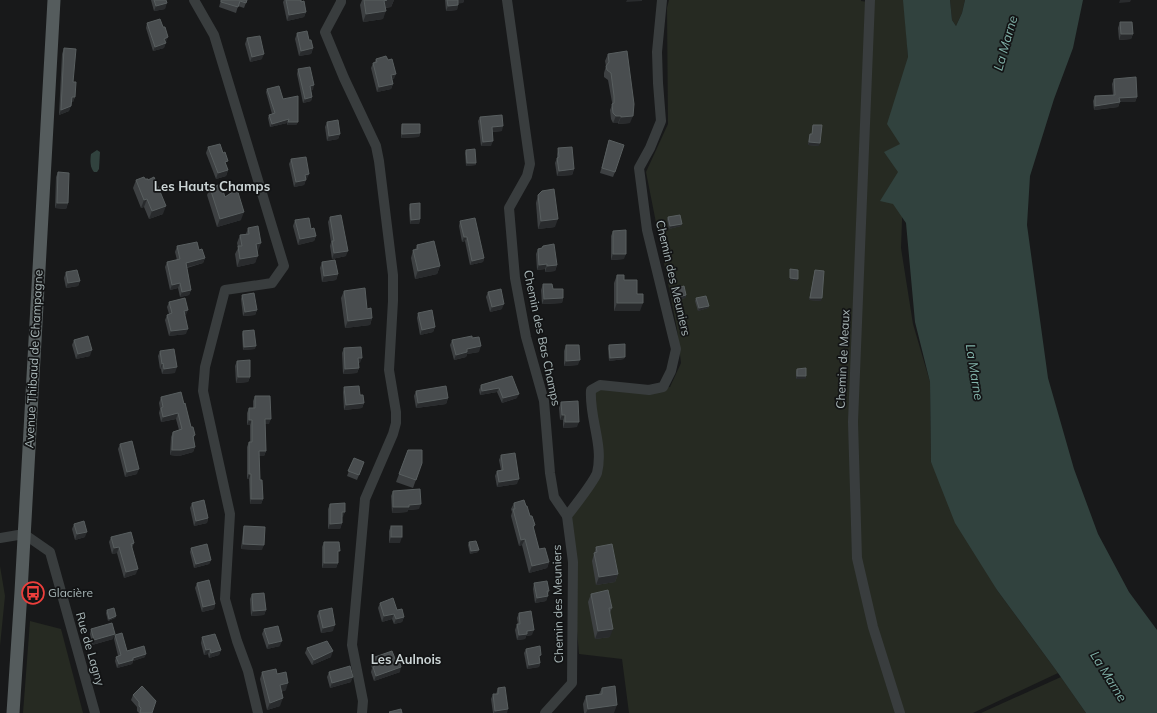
<svg xmlns="http://www.w3.org/2000/svg" width="1157" height="713" viewBox="0 0 1157 713" font-family="Mulish,sans-serif">
<style>
.green{fill:#262a22}
.water{fill:#31423e}
.lines{fill:none;stroke-linecap:round;stroke-linejoin:round}
.minor{stroke:#393d3e;stroke-width:10}
.major{stroke:#555c5d;stroke-width:13}
.wall{fill:#3d4042}
.shaded-wall{fill:#292b2d}
.building{fill:#494d4f;stroke:#585e5f}
.labels{text-anchor:middle;stroke-width:3.5;stroke-linejoin:round;paint-order:stroke}
.street-label{font-size:12px;fill:#aab8b9;stroke:#131415}
.poi-label{font-size:12px;fill:#aab8b9;stroke:#131415;text-anchor:start}
.water-label{font-size:13px;font-style:italic;fill:#82b3aa;stroke:#131415}
.neighbourhood-label{font-size:13px;font-weight:bold;fill:#cbd4d5;stroke:#131415}
</style>
<rect width="100%" height="100%" fill="#18191a"/>
<g class="green">
<polygon points="669,0 861,0 861,1 868,2 868,0 904,0 908,57 901,248 913,324 930,382 931,462 997,590 1058,673 973,713 629,713 622,659 579,654 567,516 596,474 591,390 670,387 681,363 677,329 646,172 668,124 667,8"/>
<polygon points="950,0 965,0 962,13 956,26 952,20"/>
<polygon points="0,566 5,596 0,646"/>
<polygon points="30,621 61,629 83,713 23,713"/>
<polygon points="1061,677 1086,713 981,713"/>
</g>
<g class="water">
<polygon points="903,0 950,0 952,20 956,26 962,13 965,0 1083,0 1073,48 1054,99 1030,176 1027,225 1048,378 1074,469 1098,534 1129,592 1157,630 1157,713 1086,713 1058,673 997,590 955,523 931,462 930,382 915,322 906,223 893,204 880,201 898,172 884,152 900,144 887,124 908,57"/>
<path d="M97,150L100,152L99,169L97,172H94C90,168 90,160 91,154Z"/>
</g>
<g class="lines">
<g class="minor">
<polyline points="194,0 214,35 284,266 272,283 225,290 205,367 203,391 230,514 225,599 237,641 248,671 258,713"/>
<polyline points="341,0 341,2 325,32 344,78 376,146 379,161 393,275 393,301 389,370 396,412 396,423 393,434 365,499 352,645 363,701 362,713"/>
<polyline points="507,0 530,164 527,176 509,208 515,278 526,337 544,401 550,473 554,497 567,516"/>
<polyline points="870,0 853,422 857,558 873,627 900,713"/>
<polyline points="0,538 24,534 50,552 95,713"/>
<path d="M545,713L572,683L573,562L567,516C574,507 594,481 597,473C604,445 589,418 591,390L600,385L649,390L663,387L671,371L676,349L647,230L639,168L650,148L661,121L658,83L657,52L662,0"/>
</g>
<polyline class="major" points="13,713 21,592 54,0"/>
</g>
<g class="wall">
<polygon points="151,0 166,0 165,9 154,11"/>
<polygon points="221,0 247,0 244,8 238,6 236,13 219,7"/>
<polygon points="284,0 301,0 306,12 304,17 287,21 283,2"/>
<polygon points="362,0 394,0 391,7 385,8 383,19 363,22 360,5"/>
<polygon points="445,0 464,0 463,3 458,3 457,10 446,11"/>
<polygon points="1120,22 1133,34 1131,39 1119,40 1118,28"/>
<polygon points="147,23 166,42 165,43 164,48 153,51 146,28"/>
<polygon points="297,33 309,40 313,48 311,54 299,56 295,39"/>
<polygon points="247,38 262,59 250,62 245,44"/>
<polygon points="64,48 73,82 75,97 73,102 71,102 69,111 59,115 62,54"/>
<polygon points="608,54 630,123 618,124 618,123 613,123 611,119 610,110 612,105 612,102 608,80 604,77 604,73 606,66 605,61"/>
<polygon points="376,59 394,79 392,79 393,84 391,89 377,92 371,68 373,63 374,63"/>
<polygon points="298,69 313,90 311,90 312,97 311,101 303,103 297,74"/>
<polygon points="1114,79 1137,97 1135,102 1120,102 1118,107 1094,110 1093,101 1095,96 1113,95 1112,84"/>
<polygon points="267,89 283,99 298,122 296,125 287,125 287,123 270,127 268,118 269,115 272,114 266,92"/>
<polygon points="480,117 502,131 492,132 491,146 481,146 478,121"/>
<polygon points="327,122 340,134 338,139 327,141 325,127"/>
<polygon points="402,124 420,133 419,137 401,138 401,129"/>
<polygon points="813,125 819,146 808,145 809,136 810,134 812,134 812,127"/>
<polygon points="609,140 615,172 613,177 600,173"/>
<polygon points="208,147 226,165 228,170 226,176 216,179 206,153"/>
<polygon points="558,148 574,169 572,175 557,176 555,163 557,158 557,154"/>
<polygon points="466,150 476,163 476,165 466,166 465,153"/>
<polygon points="291,159 307,179 306,179 304,185 294,187 289,164"/>
<polygon points="58,172 68,203 66,209 55,208 56,177"/>
<polygon points="136,180 163,214 149,219 144,207 141,208 133,188"/>
<polygon points="210,188 225,197 241,220 217,227 207,195"/>
<polygon points="538,195 555,227 538,229 536,203"/>
<polygon points="410,204 420,219 419,224 410,224 409,209"/>
<polygon points="330,217 346,256 332,259 330,246 331,242 328,222"/>
<polygon points="668,217 681,226 669,229 667,219"/>
<polygon points="295,220 311,229 316,236 314,241 298,245 293,226"/>
<polygon points="460,221 484,258 483,262 470,265 465,241 462,242 459,226"/>
<polygon points="248,228 258,251 255,263 237,267 235,254 238,248 237,243 240,235 246,234"/>
<polygon points="613,231 624,259 611,260 611,236"/>
<polygon points="417,245 440,266 437,274 415,279 411,258 413,250 415,250"/>
<polygon points="177,246 199,250 205,258 203,263 187,268 191,290 189,295 180,297 178,288 170,290 165,267 167,262 177,260 175,252"/>
<polygon points="543,246 557,265 555,271 545,272 545,269 537,270 536,254 538,249 542,248"/>
<polygon points="322,262 338,274 336,280 322,282 320,268"/>
<polygon points="815,270 821,301 809,300"/>
<polygon points="66,272 80,281 78,286 66,288 64,278"/>
<polygon points="617,275 624,280 637,294 640,311 614,311 614,283"/>
<polygon points="543,284 563,298 562,303 542,304 541,290"/>
<polygon points="677,288 686,295 685,298 677,300 676,290"/>
<polygon points="344,291 367,309 372,318 370,325 345,328 341,298"/>
<polygon points="488,292 502,309 490,312 486,297"/>
<polygon points="242,295 257,310 255,315 243,316 241,299"/>
<polygon points="696,298 709,306 708,308 698,311 695,301"/>
<polygon points="169,302 186,315 185,315 186,334 169,336 165,320 167,315 169,314 167,307"/>
<polygon points="418,313 435,327 433,332 420,335 417,318"/>
<polygon points="243,331 255,349 243,350 242,334"/>
<polygon points="472,338 479,352 467,354 466,357 454,360 450,345 452,340"/>
<polygon points="74,340 90,356 76,359 72,345"/>
<polygon points="566,345 578,365 564,366 564,351"/>
<polygon points="609,345 624,359 609,361 608,348"/>
<polygon points="344,348 360,363 359,363 359,368 357,373 343,374 342,353"/>
<polygon points="160,351 175,373 162,374 161,369 160,369 158,356"/>
<polygon points="237,361 250,377 248,382 236,383 235,366"/>
<polygon points="797,369 806,376 805,379 796,379 796,371"/>
<polygon points="512,376 517,398 502,403 497,392 480,395 479,390 481,385"/>
<polygon points="344,387 360,395 364,403 362,408 344,410 343,392"/>
<polygon points="416,391 448,398 446,404 416,408 414,396"/>
<polygon points="255,396 269,424 265,424 266,451 264,456 259,456 260,480 263,499 261,504 250,504 249,479 247,479 247,447 249,442 250,442 250,425 247,425 247,413 249,408 253,408 253,401"/>
<polygon points="161,397 184,404 191,427 195,435 193,439 195,447 193,452 179,456 170,455 171,437 173,432 179,430 176,419 161,422 159,413 160,409 159,403"/>
<polygon points="561,402 577,427 563,428 563,420 560,420 559,408"/>
<polygon points="120,444 137,474 125,477 118,449"/>
<polygon points="408,450 422,463 413,488 396,482"/>
<polygon points="501,455 517,484 497,487 495,476 497,471 501,470 499,460"/>
<polygon points="354,458 364,462 357,480 347,476"/>
<polygon points="393,491 419,509 408,510 407,512 392,513 391,496"/>
<polygon points="192,503 208,518 207,523 194,526 190,508"/>
<polygon points="514,503 526,506 535,525 533,529 539,549 549,562 547,568 529,573 522,545 519,546 511,516 512,512 511,509"/>
<polygon points="330,504 343,517 342,517 342,523 340,529 328,529 328,509"/>
<polygon points="74,524 85,537 75,540 72,529"/>
<polygon points="244,526 262,550 241,549 243,531"/>
<polygon points="391,526 400,543 389,543 389,531"/>
<polygon points="111,537 134,543 132,548 136,574 124,578 117,553 112,554 109,542"/>
<polygon points="324,542 338,556 338,563 336,568 322,568 322,547"/>
<polygon points="469,542 478,552 470,554 468,545"/>
<polygon points="596,547 618,574 615,582 596,585 592,561"/>
<polygon points="191,548 211,560 209,564 194,568 190,552"/>
<polygon points="197,583 215,604 214,609 202,612 195,588"/>
<polygon points="534,583 549,591 546,601 535,603 533,589"/>
<polygon points="252,594 266,610 264,615 251,616 250,599"/>
<polygon points="591,594 612,608 610,613 610,637 595,639 588,602"/>
<polygon points="380,603 397,610 404,617 402,622 394,624 392,619 382,622 378,608"/>
<polygon points="107,610 116,616 115,618 108,621 106,613"/>
<polygon points="319,611 333,631 321,633 317,616"/>
<polygon points="519,613 532,635 526,636 525,639 517,640 515,630 517,624 518,624 517,618"/>
<polygon points="91,629 113,639 92,645 90,634"/>
<polygon points="264,629 280,646 267,649 262,634"/>
<polygon points="115,635 127,651 145,657 133,661 132,664 117,668 115,661 116,657 118,656 114,639"/>
<polygon points="202,637 221,650 219,655 209,658 208,654 204,655 201,643"/>
<polygon points="307,648 331,657 312,665 305,653"/>
<polygon points="526,649 540,659 540,663 539,667 527,669 524,653"/>
<polygon points="372,658 400,672 374,681 371,672 372,668 370,663"/>
<polygon points="262,672 277,674 286,690 281,692 280,706 267,710 260,679"/>
<polygon points="329,672 351,682 330,688 327,677"/>
<polygon points="498,688 507,713 493,713 491,699 493,694 496,694"/>
<polygon points="602,688 614,713 584,713 583,704 586,696 599,694"/>
<polygon points="133,695 152,713 139,713 137,711 137,707 131,700"/>
</g>
<g class="shaded-wall">
<polygon points="387,0 394,0 391,7 381,8 384,1"/>
<polygon points="457,0 464,0 463,3 456,4"/>
<polygon points="627,0 642,0 642,1 626,2"/>
<polygon points="1120,0 1131,0 1130,2 1119,3"/>
<polygon points="167,3 165,9 154,11 156,6"/>
<polygon points="458,5 457,10 446,11 448,6"/>
<polygon points="386,11 383,19 363,22 366,14"/>
<polygon points="306,12 304,17 287,21 289,15"/>
<polygon points="1121,34 1133,34 1131,39 1119,40"/>
<polygon points="168,37 166,42 162,44 164,39"/>
<polygon points="166,43 164,48 153,51 155,47"/>
<polygon points="313,48 311,54 299,56 301,51"/>
<polygon points="264,54 262,59 250,62 252,57"/>
<polygon points="396,74 394,79 389,80 391,75"/>
<polygon points="393,84 391,89 377,92 379,87"/>
<polygon points="314,85 313,90 309,91 310,86"/>
<polygon points="72,97 75,97 73,102 70,102"/>
<polygon points="312,97 311,101 303,103 305,99"/>
<polygon points="1137,97 1135,102 1118,102 1119,98"/>
<polygon points="1120,102 1118,107 1094,110 1095,106"/>
<polygon points="71,106 69,111 59,115 61,110"/>
<polygon points="616,116 621,116 618,123 613,123"/>
<polygon points="633,116 630,123 618,124 621,117"/>
<polygon points="289,119 287,123 270,127 272,124"/>
<polygon points="288,122 298,122 296,125 287,125"/>
<polygon points="503,126 502,131 491,132 492,127"/>
<polygon points="420,133 419,137 401,138 402,134"/>
<polygon points="340,134 338,139 327,141 329,136"/>
<polygon points="493,141 491,146 481,146 483,142"/>
<polygon points="809,142 820,143 819,146 808,145"/>
<polygon points="467,163 476,163 476,165 466,166"/>
<polygon points="574,169 572,175 557,176 559,171"/>
<polygon points="228,170 226,176 216,179 218,173"/>
<polygon points="309,174 307,179 303,180 305,175"/>
<polygon points="306,180 304,185 294,187 296,182"/>
<polygon points="147,199 144,207 141,208 144,200"/>
<polygon points="57,203 68,203 66,209 55,208"/>
<polygon points="166,206 163,214 149,219 152,211"/>
<polygon points="244,212 241,220 217,227 220,219"/>
<polygon points="420,219 419,224 410,224 411,220"/>
<polygon points="558,219 555,227 538,229 541,221"/>
<polygon points="682,224 681,226 669,229 670,226"/>
<polygon points="316,236 314,241 298,245 300,239"/>
<polygon points="464,237 467,237 465,241 462,242"/>
<polygon points="261,243 258,251 253,252 256,244"/>
<polygon points="348,251 346,256 332,259 334,253"/>
<polygon points="613,254 626,254 624,259 611,260"/>
<polygon points="258,256 255,263 237,267 240,259"/>
<polygon points="205,258 203,263 184,268 186,263"/>
<polygon points="484,258 483,262 470,265 472,261"/>
<polygon points="547,264 545,269 537,270 539,265"/>
<polygon points="557,265 555,271 545,272 547,266"/>
<polygon points="440,266 437,274 415,279 418,271"/>
<polygon points="338,274 336,280 322,282 324,276"/>
<polygon points="790,278 798,279 797,281 789,280"/>
<polygon points="80,281 78,286 66,288 68,283"/>
<polygon points="180,283 178,288 170,290 172,285"/>
<polygon points="191,290 189,295 180,297 182,292"/>
<polygon points="686,295 685,298 677,300 678,297"/>
<polygon points="563,298 562,303 542,304 544,299"/>
<polygon points="810,298 822,298 821,301 809,300"/>
<polygon points="617,303 643,303 640,311 614,311"/>
<polygon points="504,304 502,309 490,312 492,307"/>
<polygon points="709,306 708,308 698,311 699,308"/>
<polygon points="188,310 186,315 182,316 184,311"/>
<polygon points="257,310 255,315 243,316 245,312"/>
<polygon points="372,318 370,325 345,328 348,321"/>
<polygon points="435,327 433,332 420,335 422,330"/>
<polygon points="188,329 186,334 169,336 171,331"/>
<polygon points="256,346 255,349 243,350 244,347"/>
<polygon points="481,346 479,352 467,354 466,357 454,360 456,355 467,349"/>
<polygon points="92,350 90,356 76,359 78,354"/>
<polygon points="625,357 624,359 609,361 610,358"/>
<polygon points="358,358 362,358 360,363 356,363"/>
<polygon points="580,360 578,365 564,366 566,361"/>
<polygon points="163,363 161,369 160,369 162,364"/>
<polygon points="177,367 175,373 162,374 164,369"/>
<polygon points="359,368 357,373 343,374 345,369"/>
<polygon points="797,376 806,376 805,379 796,379"/>
<polygon points="238,377 250,377 248,382 236,383"/>
<polygon points="499,388 497,392 480,395 482,391"/>
<polygon points="519,394 517,398 502,403 503,398"/>
<polygon points="448,398 446,404 416,408 418,403"/>
<polygon points="364,403 362,408 344,410 346,405"/>
<polygon points="178,413 176,419 161,422 163,417"/>
<polygon points="562,415 565,415 563,420 560,420"/>
<polygon points="265,419 271,419 269,424 263,424"/>
<polygon points="249,420 252,420 250,425 247,425"/>
<polygon points="565,422 579,422 577,427 563,428"/>
<polygon points="195,447 193,452 179,456 170,455 172,450"/>
<polygon points="259,451 266,451 264,456 257,456"/>
<polygon points="139,469 137,474 125,477 127,472"/>
<polygon points="249,474 251,474 249,479 247,479"/>
<polygon points="519,479 517,484 497,487 499,482"/>
<polygon points="251,499 263,499 261,504 250,504"/>
<polygon points="421,504 419,509 408,510 407,512 392,513 393,507 409,505"/>
<polygon points="342,512 345,512 343,517 340,517"/>
<polygon points="208,518 207,523 194,526 196,521"/>
<polygon points="342,523 340,529 328,529 330,524"/>
<polygon points="87,532 85,537 75,540 77,534"/>
<polygon points="391,537 402,537 400,543 389,543"/>
<polygon points="525,539 522,545 519,546 521,540"/>
<polygon points="243,544 264,545 262,550 241,549"/>
<polygon points="119,547 117,553 112,554 114,548"/>
<polygon points="479,550 478,552 470,554 471,551"/>
<polygon points="211,560 209,564 194,568 196,564"/>
<polygon points="549,562 547,568 529,573 532,566"/>
<polygon points="324,563 338,563 336,568 322,568"/>
<polygon points="138,569 136,574 124,578 126,572"/>
<polygon points="618,574 615,582 596,585 599,577"/>
<polygon points="548,596 546,601 535,603 537,598"/>
<polygon points="215,604 214,609 202,612 203,607"/>
<polygon points="266,610 264,615 251,616 253,611"/>
<polygon points="394,614 392,619 382,622 384,616"/>
<polygon points="116,616 115,618 108,621 109,619"/>
<polygon points="404,617 402,622 394,624 396,619"/>
<polygon points="335,625 333,631 321,633 323,628"/>
<polygon points="613,629 610,637 595,639 598,631"/>
<polygon points="534,630 532,635 526,636 525,639 517,640 519,635 527,631"/>
<polygon points="115,634 113,639 92,645 94,640"/>
<polygon points="282,641 280,646 267,649 269,644"/>
<polygon points="210,649 208,654 204,655 206,650"/>
<polygon points="221,650 219,655 209,658 211,653"/>
<polygon points="333,651 331,657 312,665 314,660"/>
<polygon points="146,654 145,657 133,661 132,664 117,668 119,664 133,658"/>
<polygon points="540,663 539,667 527,669 529,665"/>
<polygon points="401,667 400,672 374,681 376,676"/>
<polygon points="353,677 351,682 330,688 332,683"/>
<polygon points="288,683 286,690 277,693 280,685"/>
<polygon points="283,698 280,706 267,710 270,703"/>
<polygon points="617,705 614,713 586,713 588,709"/>
<polygon points="508,709 507,713 494,713 495,711"/>
</g>
<g class="building">
<polygon points="154,0 166,0 167,3 156,6"/>
<polygon points="221,0 247,0 246,3 240,1 238,7 221,2"/>
<polygon points="286,0 301,0 301,2 304,1 306,12 289,15"/>
<polygon points="364,0 387,0 384,1 386,11 366,14"/>
<polygon points="447,0 458,0 458,5 448,6"/>
<polygon points="160,19 163,27 165,27 168,37 164,39 166,43 155,47 147,23"/>
<polygon points="1120,22 1132,22 1133,34 1121,34"/>
<polygon points="307,31 309,40 311,40 313,48 301,51 297,33"/>
<polygon points="260,36 264,54 252,57 247,38"/>
<polygon points="64,48 76,49 73,82 76,82 75,97 72,97 71,106 61,110"/>
<polygon points="627,51 634,104 633,116 621,117 621,116 616,116 613,113 612,104 614,103 614,96 611,73 607,70 606,66 609,62 608,54"/>
<polygon points="386,56 388,60 392,59 396,74 391,75 393,84 379,87 373,63 377,62 376,59"/>
<polygon points="310,67 314,85 310,86 312,97 305,99 298,69"/>
<polygon points="1136,77 1137,97 1119,98 1120,102 1095,106 1095,96 1115,95 1114,79"/>
<polygon points="279,86 283,99 298,96 298,122 288,122 289,119 272,124 269,115 275,113 267,89"/>
<polygon points="502,115 503,126 492,127 493,141 483,142 480,117"/>
<polygon points="338,120 340,134 329,136 327,122"/>
<polygon points="402,124 420,124 420,133 402,134"/>
<polygon points="813,125 822,125 820,143 809,142 810,134 812,134"/>
<polygon points="609,140 624,145 615,172 602,168"/>
<polygon points="220,144 223,153 225,152 228,161 225,162 228,170 218,173 208,147"/>
<polygon points="572,147 574,169 559,171 557,158 559,157 558,148"/>
<polygon points="475,149 476,163 467,163 466,150"/>
<polygon points="306,157 309,174 305,175 306,180 296,182 291,159"/>
<polygon points="58,172 69,173 68,203 57,203"/>
<polygon points="144,177 145,179 148,179 148,180 154,177 166,206 152,211 147,199 144,200 136,180"/>
<polygon points="221,184 225,197 237,189 244,212 220,219 210,188"/>
<polygon points="554,189 558,219 541,221 538,195 542,191"/>
<polygon points="420,203 420,219 411,220 410,204"/>
<polygon points="341,215 348,251 334,253 332,241 334,241 330,217"/>
<polygon points="680,215 682,224 670,226 668,217"/>
<polygon points="309,218 311,229 314,228 316,236 300,239 295,220"/>
<polygon points="475,218 484,258 472,261 467,237 464,237 460,221"/>
<polygon points="258,226 261,243 256,244 258,256 240,259 238,246 242,246 240,235 249,234 248,228"/>
<polygon points="626,230 626,254 613,254 613,231"/>
<polygon points="434,241 440,266 418,271 413,250 418,249 417,245"/>
<polygon points="197,242 199,250 202,249 205,258 186,263 191,290 182,292 180,283 172,285 167,262 180,259 177,246"/>
<polygon points="554,244 557,265 547,266 547,264 539,265 538,249 542,248 543,246"/>
<polygon points="335,260 338,274 324,276 322,262"/>
<polygon points="790,269 798,270 798,279 790,278"/>
<polygon points="77,270 80,281 68,283 66,272"/>
<polygon points="815,270 824,271 822,298 810,298"/>
<polygon points="617,275 624,275 624,280 637,280 637,294 643,294 643,303 617,303"/>
<polygon points="543,284 552,284 553,289 563,289 563,298 544,299"/>
<polygon points="684,286 686,295 678,297 677,288"/>
<polygon points="365,288 367,309 371,308 372,318 348,321 344,291"/>
<polygon points="501,289 504,304 492,307 488,292"/>
<polygon points="254,293 257,310 245,312 242,295"/>
<polygon points="706,296 709,306 699,308 696,298"/>
<polygon points="185,298 188,310 184,311 188,329 171,331 167,315 172,313 169,302"/>
<polygon points="432,310 435,327 422,330 418,313"/>
<polygon points="254,330 256,346 244,347 243,331"/>
<polygon points="88,336 92,350 78,354 74,340"/>
<polygon points="472,336 472,338 479,337 481,346 467,349 467,352 456,355 452,340"/>
<polygon points="625,344 625,357 610,358 609,345"/>
<polygon points="566,345 579,345 580,360 566,361"/>
<polygon points="361,347 362,358 358,358 359,368 345,369 344,348"/>
<polygon points="174,349 177,367 164,369 163,363 162,364 160,351"/>
<polygon points="250,360 250,377 238,377 237,361"/>
<polygon points="806,368 806,376 797,376 797,369"/>
<polygon points="512,376 519,394 503,398 499,388 482,391 481,385"/>
<polygon points="359,386 360,395 363,395 364,403 346,405 344,387"/>
<polygon points="446,386 448,398 418,403 416,391"/>
<polygon points="181,392 184,404 185,403 191,427 193,427 195,435 193,436 195,447 181,450 172,450 173,432 182,429 178,413 163,417 161,408 163,407 161,397"/>
<polygon points="255,396 270,396 271,419 265,419 266,451 259,451 260,480 262,480 263,499 251,499 251,474 249,474 249,442 252,442 252,420 249,420 249,408 255,408"/>
<polygon points="578,401 579,422 565,422 565,415 562,415 561,402"/>
<polygon points="132,441 139,469 127,472 120,444"/>
<polygon points="408,450 422,450 422,463 416,480 399,474"/>
<polygon points="515,453 519,479 499,482 497,471 503,470 501,455"/>
<polygon points="354,458 364,462 359,475 348,471"/>
<polygon points="420,489 421,504 409,505 409,507 393,507 393,491"/>
<polygon points="204,500 208,518 196,521 192,503"/>
<polygon points="524,500 526,506 527,506 530,516 532,516 535,525 533,526 539,549 545,548 549,562 532,566 525,539 521,540 513,509 515,509 514,503"/>
<polygon points="345,503 345,512 342,512 342,523 330,524 330,504"/>
<polygon points="84,521 87,532 77,534 74,524"/>
<polygon points="244,526 265,527 264,545 243,544"/>
<rect x="391" y="526" width="11" height="11"/>
<polygon points="131,532 134,543 131,544 138,569 126,572 119,547 114,548 111,537"/>
<polygon points="476,541 479,550 471,551 469,542"/>
<polygon points="324,542 339,542 340,551 338,551 338,563 324,563"/>
<polygon points="207,544 211,560 196,564 191,548"/>
<polygon points="612,544 618,574 599,577 594,553 597,552 596,547"/>
<polygon points="209,580 215,604 203,607 197,583"/>
<polygon points="547,581 549,591 547,591 548,596 537,598 534,583"/>
<polygon points="608,590 612,608 609,608 613,629 598,631 591,594"/>
<polygon points="264,593 266,610 253,611 252,594"/>
<polygon points="393,598 397,610 402,609 404,617 396,619 394,614 384,616 380,603"/>
<polygon points="114,608 116,616 109,619 107,610"/>
<polygon points="332,608 335,625 323,628 319,611"/>
<polygon points="531,611 534,630 527,631 527,634 519,635 517,624 520,624 519,613"/>
<polygon points="112,623 115,634 94,640 91,629"/>
<polygon points="278,626 282,641 269,644 264,629"/>
<polygon points="122,633 127,651 144,646 146,654 133,658 133,660 119,664 116,657 121,655 115,635"/>
<polygon points="215,634 221,650 211,653 210,649 206,650 202,637"/>
<polygon points="327,641 333,651 314,660 307,648"/>
<polygon points="540,646 541,655 539,656 540,663 529,665 526,649"/>
<polygon points="392,651 396,661 399,660 401,667 376,676 373,667 375,666 372,658"/>
<polygon points="350,666 353,677 332,683 329,672"/>
<polygon points="276,669 277,674 286,672 288,683 280,685 283,698 270,703 262,672"/>
<polygon points="142,686 156,701 152,713 140,713 141,708 139,706 139,702 133,695"/>
<polygon points="615,686 617,705 588,709 586,696 602,694 602,688"/>
<polygon points="505,687 508,709 495,711 493,694 498,694 498,688"/>
<polygon points="401,709 402,713 390,713 389,712"/>
</g>
<defs>
<g id="bus-ring" transform="scale(1.15)"><circle r="9.5" fill="#131415" stroke="#ed3f3c" stroke-width="1.5"/><path d="M-5-6H5V4H4V6H2V4H-2V6H-4V4H-5ZM-3.5-4V0h7V-4ZM-3.5 1.2v1.5H-2V1.2ZM2 1.2v1.5H3.5V1.2Z" fill="#ed3f3c"/></g>
</defs>
<g fill-rule="evenodd">
<use href="#bus-ring" x="33" y="593"/>
</g>
<g class="labels">
<g class="street-label">
<text transform="translate(673 278) rotate(77)" y="4">Chemin des Meuniers</text>
<text transform="translate(542 338) rotate(78)" y="4">Chemin des Bas Champs</text>
<text transform="translate(34 359) rotate(-87)" y="4">Avenue Thibaud de Champagne</text>
<text transform="translate(843 359) rotate(-87)" y="4">Chemin de Meaux</text>
<text transform="translate(558 604) rotate(-91)" y="4">Chemin des Meuniers</text>
<text transform="translate(90 649) rotate(74)" y="4">Rue de Lagny</text>
</g>
<g class="poi-label">
<text x="48" y="597">Glacière</text>
</g>
<g class="water-label">
<text transform="translate(1005 43) rotate(-74)" y="5">La Marne</text>
<text transform="translate(975 372) rotate(81)" y="5">La Marne</text>
<text transform="translate(1109 676) rotate(58)" y="5">La Marne</text>
</g>
<g class="neighbourhood-label">
<text x="212" y="191">Les Hauts Champs</text>
<text x="406" y="664">Les Aulnois</text>
</g>
</g>
</svg>
